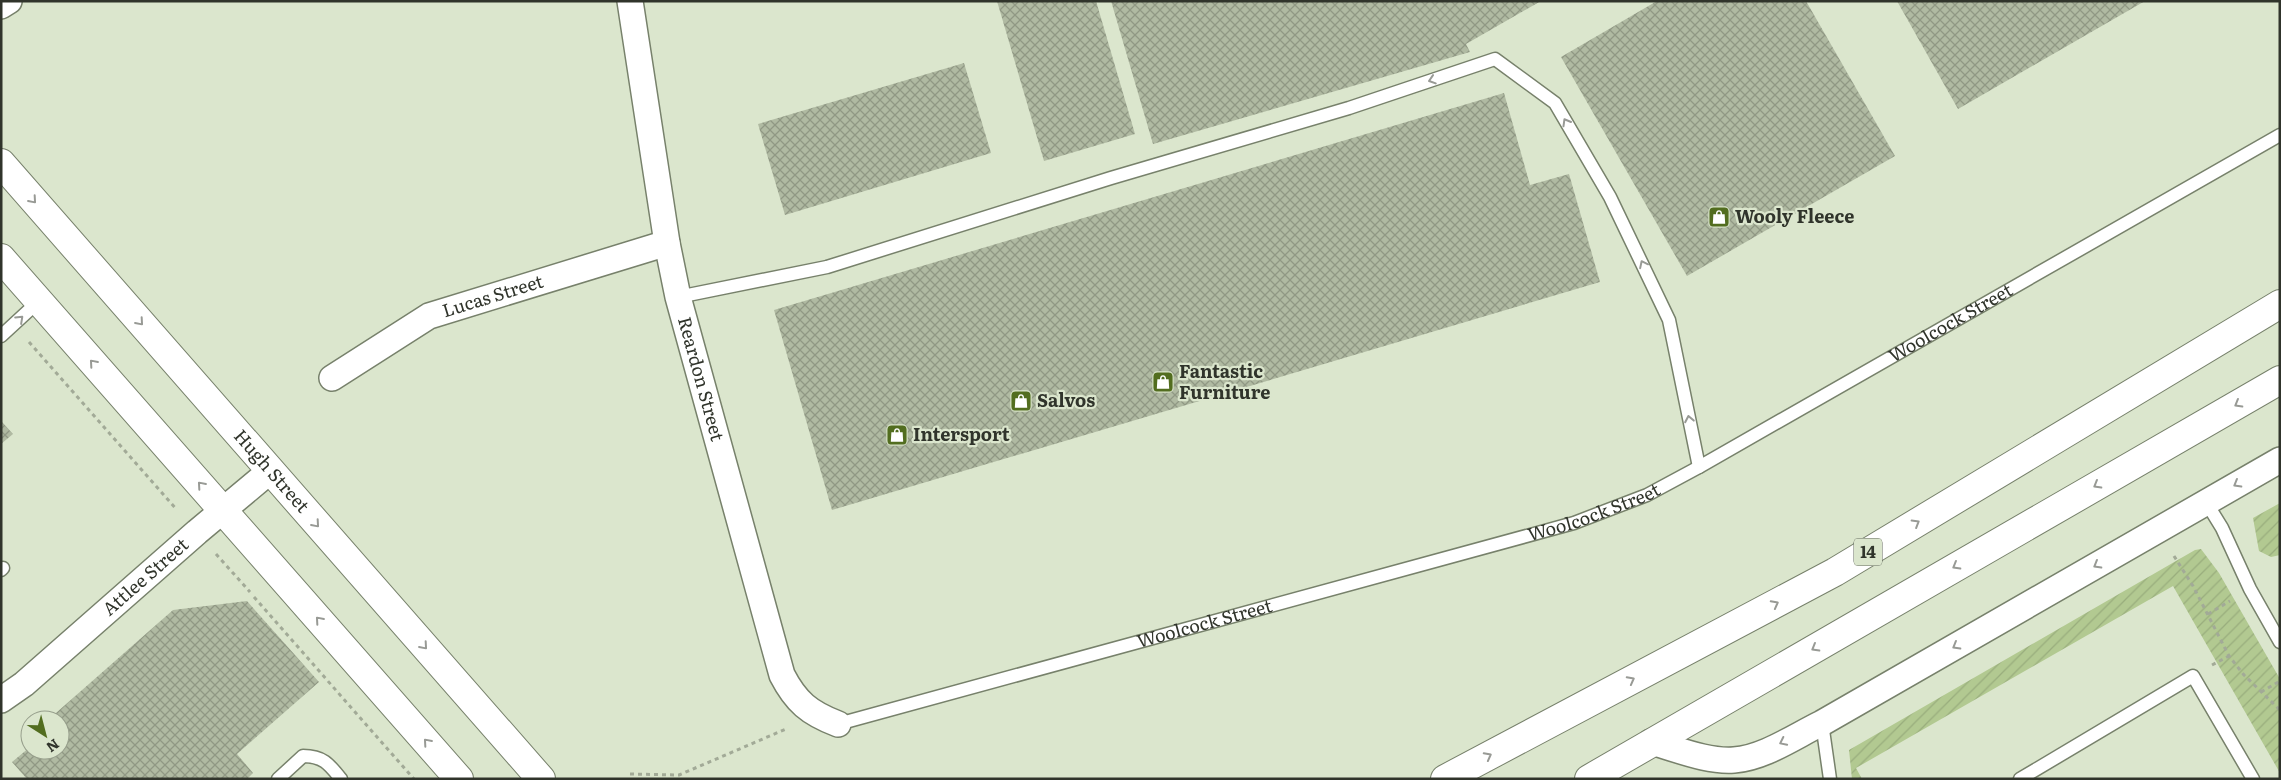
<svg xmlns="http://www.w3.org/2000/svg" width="2281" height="780" viewBox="0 0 2281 780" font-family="Literata,serif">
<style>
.garden{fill:url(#garden-furrows)}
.building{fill:url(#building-cross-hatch)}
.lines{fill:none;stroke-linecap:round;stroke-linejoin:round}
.service-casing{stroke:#77816b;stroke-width:15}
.minor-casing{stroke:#77816b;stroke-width:28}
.secondary-casing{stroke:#77816b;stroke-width:30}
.primary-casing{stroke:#77816b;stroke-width:30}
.path{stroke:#a2aa97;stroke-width:3;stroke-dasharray:4 4;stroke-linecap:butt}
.service{stroke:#fff;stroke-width:12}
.minor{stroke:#fff;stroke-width:25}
.secondary{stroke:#fff;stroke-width:28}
.primary{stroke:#fff;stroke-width:28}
.oneway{stroke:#989a95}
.labels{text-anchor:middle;stroke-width:4.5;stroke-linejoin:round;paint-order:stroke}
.shield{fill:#dbe6cd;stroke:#63695c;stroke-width:1}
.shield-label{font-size:16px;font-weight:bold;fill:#30342b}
.poi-label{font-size:18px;font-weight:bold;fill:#30342b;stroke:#dbe6cd;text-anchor:start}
.street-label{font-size:18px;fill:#30342b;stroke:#dbe6cd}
</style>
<defs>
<pattern id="garden-furrows" width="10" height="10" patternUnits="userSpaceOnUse" patternTransform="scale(1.25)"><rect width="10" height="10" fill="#b2c991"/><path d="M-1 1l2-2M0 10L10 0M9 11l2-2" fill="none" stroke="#99ad7d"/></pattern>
<pattern id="building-cross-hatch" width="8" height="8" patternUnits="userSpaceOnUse" patternTransform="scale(1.25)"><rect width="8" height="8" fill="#b0baa2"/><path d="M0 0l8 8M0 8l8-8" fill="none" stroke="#909884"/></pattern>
</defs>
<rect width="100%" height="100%" fill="#dbe6cd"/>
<g class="garden">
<polygon points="2280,503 2280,555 2271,557 2259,551 2253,518"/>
<polygon points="2201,549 2219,573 2280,679 2280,773 2173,586 1856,768 1862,779 1852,779 1849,750 2195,550"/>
</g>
<g class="building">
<polygon points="997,1 1096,1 1135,134 1044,161"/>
<polygon points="1111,1 1541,1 1466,44 1470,52 1153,144"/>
<polygon points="1657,1 1806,1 1895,156 1687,276 1561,57"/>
<polygon points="1897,1 2145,1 1958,109"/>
<polygon points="964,63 991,153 785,215 758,124"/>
<polygon points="1504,93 1530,185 1569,174 1600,282 832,510 774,310"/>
<polygon points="1,421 13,434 1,444"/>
<polygon points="247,601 319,682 237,754 253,773 247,779 27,779 12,762 30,747 30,750 60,750 60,720 48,720 173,610"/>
</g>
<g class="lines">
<g class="service-casing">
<g id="service">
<polyline points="678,297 827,267 1111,178 1349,108 1495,59 1555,103 1610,197 1669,320 1699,467"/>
<polyline points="1,336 39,301"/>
<polyline points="2206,502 2222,528 2250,589 2280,642"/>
<polyline points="1,570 3,568"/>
<polyline points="1822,723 1830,779"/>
<path id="s1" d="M838,724L1574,523L1647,495L1699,467L2280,135"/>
<path d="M278,779L303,756C323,756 329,764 341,779"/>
<polyline points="2020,779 2193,676 2253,779"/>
</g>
</g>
<g class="minor-casing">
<g id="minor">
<path id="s2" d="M630,1L667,243L678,297L782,675C796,702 809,713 838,724"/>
<polyline points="1,6 9,1"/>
<path id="s3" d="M332,378L429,316L667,243"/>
<path id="s4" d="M1,700L24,684L197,532L270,471"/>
<path d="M1651,742C1677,749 1707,762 1734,760C1764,758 1795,736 1822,723L2280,460"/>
</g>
</g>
<g class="secondary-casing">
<g id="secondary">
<path id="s5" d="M1,163L541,779"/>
<polyline points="1,258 459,779"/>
</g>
</g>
<g class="primary-casing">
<g id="primary">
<polyline points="1445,779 1835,572 2280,304"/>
<polyline points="1589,779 2280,380"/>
</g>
</g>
<g class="path">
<polyline points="29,342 177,510"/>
<polyline points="216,554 250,592"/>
<polyline points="2174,556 2193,586 2229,656 2244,675 2280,710"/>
<polyline points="254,597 414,779"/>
<polyline points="2208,614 2230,601"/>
<polyline points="2212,665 2229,656"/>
<polyline points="2261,692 2280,681"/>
<polyline points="630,774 679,775 786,729"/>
</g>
<use href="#service" class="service"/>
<use href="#minor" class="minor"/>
<use href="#secondary" class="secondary"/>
<use href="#primary" class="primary"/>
</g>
<defs><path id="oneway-chevron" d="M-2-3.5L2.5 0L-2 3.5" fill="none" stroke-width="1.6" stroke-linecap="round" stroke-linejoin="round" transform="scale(1.25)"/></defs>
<g class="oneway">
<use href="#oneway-chevron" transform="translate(1432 80) rotate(162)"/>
<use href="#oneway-chevron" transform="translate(1566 122) rotate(-120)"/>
<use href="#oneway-chevron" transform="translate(33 200) rotate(49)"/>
<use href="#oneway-chevron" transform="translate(1643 264) rotate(-116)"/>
<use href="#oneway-chevron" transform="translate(20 319) rotate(-43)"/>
<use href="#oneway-chevron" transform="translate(140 322) rotate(49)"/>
<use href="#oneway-chevron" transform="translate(93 363) rotate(-131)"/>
<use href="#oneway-chevron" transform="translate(2238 404) rotate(150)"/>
<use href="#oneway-chevron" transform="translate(1689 419) rotate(-101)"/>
<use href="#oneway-chevron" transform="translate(2237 484) rotate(150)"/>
<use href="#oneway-chevron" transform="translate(201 485) rotate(-131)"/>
<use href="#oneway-chevron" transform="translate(2097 485) rotate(150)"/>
<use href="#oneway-chevron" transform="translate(1916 523) rotate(-31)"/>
<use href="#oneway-chevron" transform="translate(316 524) rotate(49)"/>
<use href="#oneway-chevron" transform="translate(2097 565) rotate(150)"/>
<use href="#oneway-chevron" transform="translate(1956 566) rotate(150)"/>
<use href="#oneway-chevron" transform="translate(1775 604) rotate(-28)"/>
<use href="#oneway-chevron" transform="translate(319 620) rotate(-131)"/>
<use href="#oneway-chevron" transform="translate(424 646) rotate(49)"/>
<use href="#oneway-chevron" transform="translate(1956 646) rotate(150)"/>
<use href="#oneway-chevron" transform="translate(1815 648) rotate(150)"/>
<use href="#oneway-chevron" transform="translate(1631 680) rotate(-28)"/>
<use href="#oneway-chevron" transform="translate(427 742) rotate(-131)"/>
<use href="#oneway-chevron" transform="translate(1783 742) rotate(154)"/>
<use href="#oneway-chevron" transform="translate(1488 756) rotate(-28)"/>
</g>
<defs>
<g id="shop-square" transform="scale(1.125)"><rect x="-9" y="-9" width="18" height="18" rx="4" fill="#526d1f" stroke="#dbe6cd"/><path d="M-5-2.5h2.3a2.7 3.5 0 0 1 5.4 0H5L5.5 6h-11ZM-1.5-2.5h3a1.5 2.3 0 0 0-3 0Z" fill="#fff"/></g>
</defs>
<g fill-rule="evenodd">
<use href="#shop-square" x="1719" y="217"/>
<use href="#shop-square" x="1163" y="382"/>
<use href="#shop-square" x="1021" y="401"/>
<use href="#shop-square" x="897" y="435"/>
</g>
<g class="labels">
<rect class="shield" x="1854" y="538.5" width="28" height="27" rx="4"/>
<g class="shield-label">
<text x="1868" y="558">14</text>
</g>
<g class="poi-label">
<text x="1735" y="223">Wooly Fleece</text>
<text x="1179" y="378">Fantastic<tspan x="1179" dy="21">Furniture</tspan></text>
<text x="1037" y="407">Salvos</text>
<text x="913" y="441">Intersport</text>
</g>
<g class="street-label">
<text dy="6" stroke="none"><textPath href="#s3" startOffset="182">Lucas Street</textPath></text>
<text dy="6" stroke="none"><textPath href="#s1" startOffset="1190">Woolcock Street</textPath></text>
<text dy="6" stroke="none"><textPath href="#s2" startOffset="385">Reardon Street</textPath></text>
<text dy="6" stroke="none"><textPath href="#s5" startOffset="410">Hugh Street</textPath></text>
<text dy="6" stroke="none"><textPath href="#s1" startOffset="785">Woolcock Street</textPath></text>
<text dy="6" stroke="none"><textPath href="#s4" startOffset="190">Attlee Street</textPath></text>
<text dy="6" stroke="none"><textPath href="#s1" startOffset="380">Woolcock Street</textPath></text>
</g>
</g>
<rect width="2281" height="780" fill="none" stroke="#30342b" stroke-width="5"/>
<g transform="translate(45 735) rotate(144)"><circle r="24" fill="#dbe6cd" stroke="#979f8c"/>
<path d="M0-4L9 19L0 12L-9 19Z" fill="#526d1f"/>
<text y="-8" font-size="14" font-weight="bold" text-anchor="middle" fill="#30342b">N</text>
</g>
</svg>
